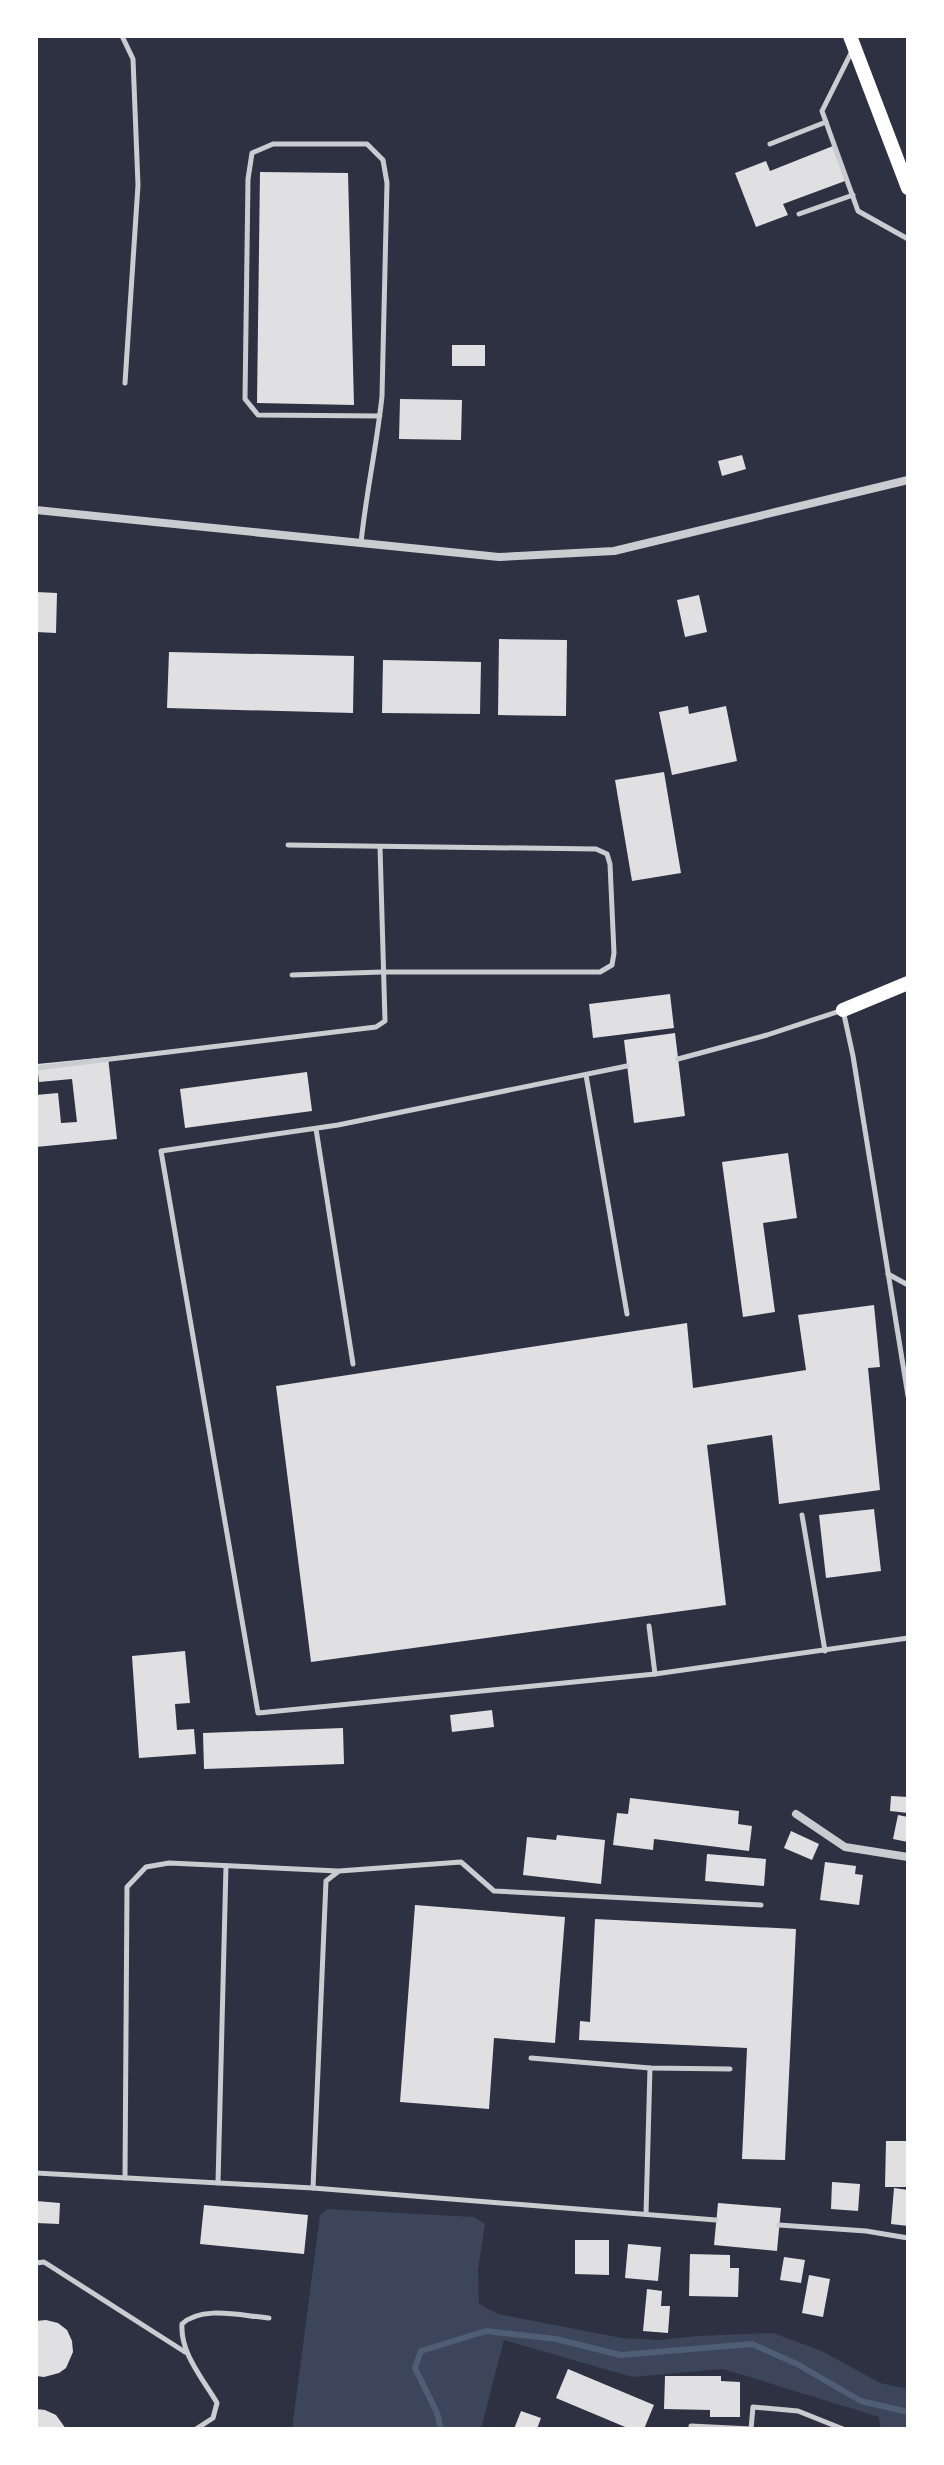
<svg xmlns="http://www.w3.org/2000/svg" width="944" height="2465" viewBox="0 0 944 2465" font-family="'DejaVu Sans',sans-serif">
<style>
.green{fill:#3c4559}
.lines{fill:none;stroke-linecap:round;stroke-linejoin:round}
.stream{stroke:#4f5d75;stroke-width:6}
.building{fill:#e0e0e3}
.service{stroke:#caccd0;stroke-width:5}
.minor{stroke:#caccd0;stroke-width:8}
.secondary{stroke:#fff;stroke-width:14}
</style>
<rect width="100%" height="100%" fill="#2d3142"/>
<polygon class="green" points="328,2209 474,2217 485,2224 478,2269 479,2304 498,2314 622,2338 660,2340 697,2336 773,2333 822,2351 880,2383 908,2389 908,2429 881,2429 879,2417 723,2369 632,2377 504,2340 481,2429 292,2429 320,2215"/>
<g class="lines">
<polyline class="stream" points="441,2429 437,2413 415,2368 421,2351 486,2331 556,2339 621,2355 752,2344 797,2364 861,2401 908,2412"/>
</g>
<g class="building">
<polygon points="833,146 845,181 783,204 788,215 756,227 735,173 766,161 770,171"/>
<polygon points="260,172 348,173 354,405 257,403"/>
<rect x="452" y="345" width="33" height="21"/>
<polygon points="400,399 462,400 461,440 399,439"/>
<polygon points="742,455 746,469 722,476 718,461"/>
<polygon points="36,592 57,593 56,633 36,632"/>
<polygon points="699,595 707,632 685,637 677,600"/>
<polygon points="499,639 567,640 566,716 498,715"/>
<polygon points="169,652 354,656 353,713 167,708"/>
<polygon points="383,660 481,662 480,714 382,713"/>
<polygon points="688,706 689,714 726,706 737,761 672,775 659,712"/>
<polygon points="664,772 681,873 632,881 615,780"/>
<polygon points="670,994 674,1028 593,1038 589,1004"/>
<polygon points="675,1033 685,1116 634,1123 624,1040"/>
<polygon points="108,1057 117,1139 36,1147 36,1095 58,1093 61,1123 77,1122 72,1079 39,1082 37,1064"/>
<polygon points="307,1072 312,1111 185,1128 180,1089"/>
<polygon points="788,1153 797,1218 763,1223 775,1312 743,1317 722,1162"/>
<polygon points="874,1305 880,1367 868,1368 880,1490 779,1504 772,1435 707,1445 726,1605 311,1662 276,1386 687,1323 693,1388 806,1370 798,1315"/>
<polygon points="874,1509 881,1571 826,1578 819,1515"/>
<polygon points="185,1651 190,1703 175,1704 177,1730 194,1729 196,1754 139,1758 132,1656"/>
<polygon points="492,1710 494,1727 452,1732 450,1715"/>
<polygon points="343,1728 344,1764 204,1769 203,1733"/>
<polygon points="891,1796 908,1797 908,1813 890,1811"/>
<polygon points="630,1798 739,1811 738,1824 752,1826 749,1851 654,1839 653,1850 613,1845 617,1813 628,1814"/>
<polygon points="898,1815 908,1817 908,1842 893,1839"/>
<polygon points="791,1831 819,1844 812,1860 784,1848"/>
<polygon points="557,1835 605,1840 601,1884 523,1875 527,1837 556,1840"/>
<polygon points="707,1854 766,1859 764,1886 705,1881"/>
<polygon points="825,1862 856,1866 855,1874 863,1875 859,1905 820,1900"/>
<polygon points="415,1905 565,1917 555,2043 494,2038 489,2109 400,2102"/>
<polygon points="595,1919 796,1929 785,2160 742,2159 747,2048 579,2040 580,2021 590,2022"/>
<polygon points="886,2141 906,2141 906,2187 885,2187"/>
<polygon points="832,2182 860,2184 858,2211 831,2209"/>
<polygon points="894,2188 908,2190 908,2226 891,2224"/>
<polygon points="36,2201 60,2203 59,2224 36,2223"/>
<polygon points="718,2203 781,2208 777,2251 714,2245"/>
<polygon points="204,2205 308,2215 304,2254 200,2244"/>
<polygon points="575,2240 609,2240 609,2275 575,2274"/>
<polygon points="628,2244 661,2247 658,2281 625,2278"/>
<polygon points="690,2254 730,2255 730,2268 739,2268 738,2297 689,2296"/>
<polygon points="784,2257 805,2260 801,2283 780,2280"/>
<polygon points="809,2275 830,2279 823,2317 802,2313"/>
<polygon points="647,2289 662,2291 661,2306 670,2306 668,2333 643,2331"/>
<polygon points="46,2320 58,2323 67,2330 72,2341 73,2352 66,2368 59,2373 44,2377 36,2376 36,2321"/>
<polygon points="568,2369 654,2405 644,2429 630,2429 556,2398"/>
<polygon points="665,2376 721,2376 721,2381 740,2382 740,2417 710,2417 710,2410 664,2409"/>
<polygon points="36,2409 45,2410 56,2415 66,2429 36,2429"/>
<polygon points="521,2411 541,2418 537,2429 514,2429"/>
</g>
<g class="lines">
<g class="service">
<polyline points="122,36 133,59 138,185 125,383"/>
<polyline points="852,51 822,111 858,211 908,239"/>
<polyline points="770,144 826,122"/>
<polyline points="799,214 853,195"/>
<path d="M361,543C366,493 377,445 382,396L387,183L383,160L367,144H273L252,153L248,179L245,399L258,415L380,416"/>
<polyline points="288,845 596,849 607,854 610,864 614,953 612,965 600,972 382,972 292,975"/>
<polyline points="678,1059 767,1035 843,1010 853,1056 908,1396"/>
<polyline points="627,1066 338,1125 161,1151 258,1713 655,1674 908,1638"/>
<polyline points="36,1068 376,1027 385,1021 380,847"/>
<polyline points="586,1075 627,1314"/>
<polyline points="316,1129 353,1364"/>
<polyline points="888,1274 908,1285"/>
<polyline points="802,1515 825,1651"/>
<polyline points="649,1626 655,1674"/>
<polyline points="531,2058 650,2068 730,2069"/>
<polyline points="36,2173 313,2188"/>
<polyline points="125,2178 127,1887 146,1867 169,1863 338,1871"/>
<polyline points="218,2183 226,1866"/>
<polyline points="646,2214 650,2068"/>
<polyline points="716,2220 313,2188 326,1881 339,1871 461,1862 494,1891 761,1905"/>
<polyline points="779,2225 866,2231 908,2238"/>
<polyline points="36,2263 44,2262 185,2352"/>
<path d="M196,2429L213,2418L217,2403C203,2379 180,2353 182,2324C202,2305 242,2316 269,2318"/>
<polyline points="692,2429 691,2426 751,2429 753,2407 798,2411 843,2429"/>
</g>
<g class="minor">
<polyline points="36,510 499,557 614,551 908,480"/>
<polyline points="796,1814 845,1847 908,1857"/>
</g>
<g class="secondary">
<polyline points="850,36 908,188"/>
<polyline points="843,1010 908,983"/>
</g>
</g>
<rect width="944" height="2465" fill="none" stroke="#ffffff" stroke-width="76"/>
</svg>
